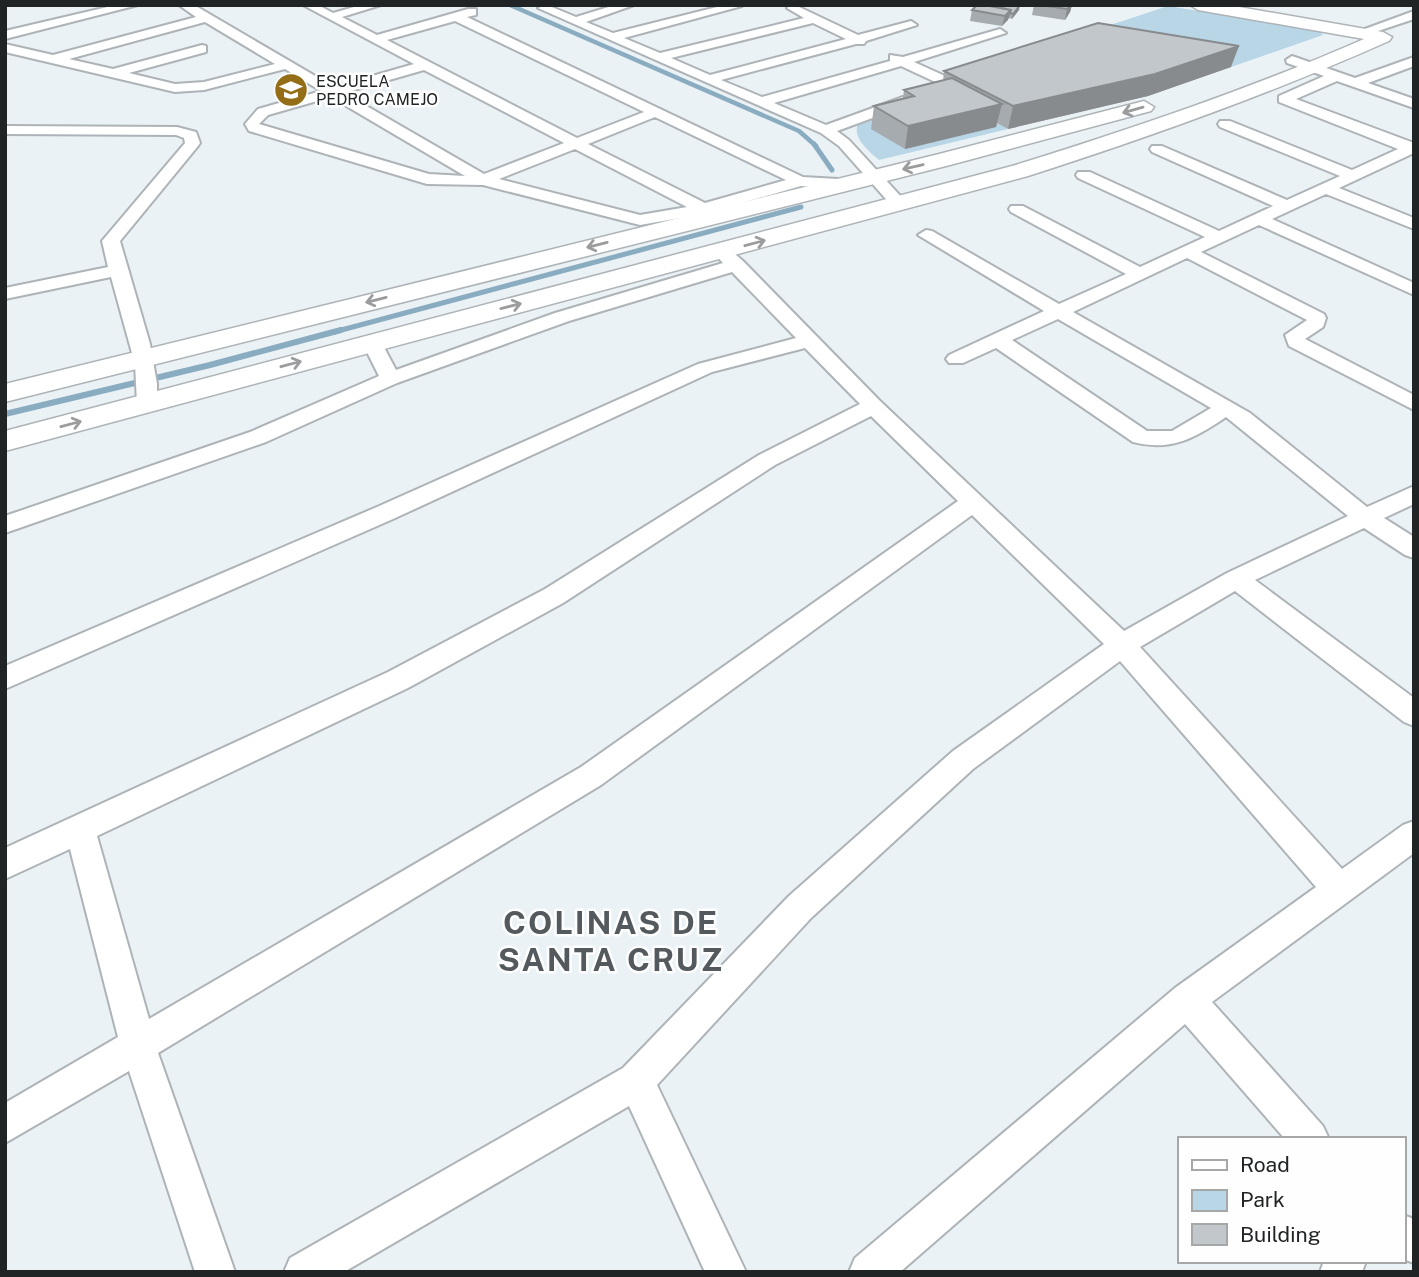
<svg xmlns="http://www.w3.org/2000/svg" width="1419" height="1277" viewBox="0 0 1419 1277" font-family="'Public Sans',sans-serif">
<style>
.green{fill:#b9d6e7}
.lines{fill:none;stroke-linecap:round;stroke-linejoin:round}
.stream-far2{stroke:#8aacc0;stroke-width:4.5}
.stream-far1{stroke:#8aacc0;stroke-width:5}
.stream{stroke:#8aacc0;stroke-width:6}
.street-casing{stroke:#adb3b7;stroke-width:4}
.secondary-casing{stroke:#adb3b7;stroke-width:3}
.street{fill:#fff;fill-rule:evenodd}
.secondary{fill:#fff;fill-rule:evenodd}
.wall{fill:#a6abaf}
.shaded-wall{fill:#878b8e}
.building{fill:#c1c7cb;stroke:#878b8e;stroke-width:2}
.oneway{stroke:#9b9c9d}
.labels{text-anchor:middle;stroke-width:5;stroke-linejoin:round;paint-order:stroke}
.far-poi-label{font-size:16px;fill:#212425;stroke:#fefefe;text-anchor:start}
.near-district-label{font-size:32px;font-weight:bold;letter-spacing:2px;fill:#53595c;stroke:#fefefe}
</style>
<rect width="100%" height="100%" fill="#ebf2f6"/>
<g class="green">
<polygon points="1168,6 1320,31 1323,35 1231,67 1068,39"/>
<path d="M941,92L1008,129L879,160C867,150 847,133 862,118Z"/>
</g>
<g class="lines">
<polyline class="stream-far2" points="510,5 799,131 816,146"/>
<g class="stream-far1">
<polyline points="814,144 832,170"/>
<polyline points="334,332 801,207"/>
</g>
<polyline class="stream" points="5,414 210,365 341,330"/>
<g class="street-casing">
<g id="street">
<polygon points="116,5 138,5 5,39 5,31"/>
<path d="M179,5H194L334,87L414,64L303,5H318L333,13L361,5H381L342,17L377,35L468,9H476V15L467,17L803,177L838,179L846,184L838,189L801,186L703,214L640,225L483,185L427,184L249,131L245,124L258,109L321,91L285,69L204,90L175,92L5,52V44L53,55L196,17ZM455,21L644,112L577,138L387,40ZM205,22L275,64L204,82L175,84L129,73L206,52V46L202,45L113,69L69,59ZM424,70L564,143L484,174L344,93ZM331,97L465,176L429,174L259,124L268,115ZM655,117L786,180L705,203L588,144ZM575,149L687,207L640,215L499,179Z"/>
<path d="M547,5L576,17L615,5H634L586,22L613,33L725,5L742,6L624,38L660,53L804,18L787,8L790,5L797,6L858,35L911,21L917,25L866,41L864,44H856L721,80L762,97L890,61V55L903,57L1000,29L1006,33L914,62L956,81V87H946L901,66L774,103L826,125L903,97H913V103L837,131L849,140L905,201L907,204L905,207H893L839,146L821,133L538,8ZM813,23L846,39L710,75L671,58Z"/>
<polygon points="1414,11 1414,19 1360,37 1354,33"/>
<path d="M1292,56L1355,78L1414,57V66L1368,83L1414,99V108L1337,81L1296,99L1414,143V153L1339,188L1414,218V229L1326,194L1272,219L1414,283V295L1259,225L1201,252L1324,314L1326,318L1323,327L1305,339L1414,395V410L1289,346L1285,335L1307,320L1187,258L1073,312L1250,413L1367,507L1414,486V504L1384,518L1414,537V558L1405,555L1364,528L1255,580L1414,698V726L1404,722L1235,591L1140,647L1342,869L1403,825L1414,821V853L1212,1002L1323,1126L1329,1139H1285L1185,1024L900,1272H849L855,1258L1175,988L1316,887L1120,661L973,769L811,918L657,1085L746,1272H705L629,1106L344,1272H284L290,1258L623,1068L789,896L953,751L1104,644L972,515L601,785L158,1053L235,1272H195L129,1071L5,1143V1103L118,1037L70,849L5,879V848L388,672L545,589L759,455L860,404L805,348L712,372L393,519L5,689V666L377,507L698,364L796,338L732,272L569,321L397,383L266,442L5,533V516L250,432L379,376L362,342L365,338H379L396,370L555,313L723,263L713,252L722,247L728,248L743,261L880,401L1124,631L1227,573L1348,516L1226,417C1195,438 1171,452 1133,442L996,348L963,363H949L946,359L949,355L1044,311L918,235L926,230L932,231L1059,304L1126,274L1011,212L1009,209L1011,206H1023L1140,267L1205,237L1078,178L1076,175L1078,172H1090L1219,231L1273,206L1152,152L1150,149L1152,146H1162L1287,200L1340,176L1220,127L1218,124L1220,121H1230L1352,170L1398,149L1279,102V96L1324,76L1287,63L1286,60ZM1058,319L1211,408L1172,431H1147L1012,340ZM871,416L958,501L581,767L149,1019L97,836L408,688L563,603L775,465Z"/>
<polygon points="5,126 177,127 196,132 200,143 198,146 120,241 150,344 157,384 157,403 154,408 140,408 137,403 135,364 111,277 5,299 5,288 108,267 102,241 185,143 184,138 176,135 5,134"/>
<polygon points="1403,1215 1414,1219 1414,1263 1403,1259"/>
<polygon points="1324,1261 1366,1261 1362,1272 1320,1272"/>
</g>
</g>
<g class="secondary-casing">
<g id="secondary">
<path d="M1190,5H1228L1383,32L1392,37L1389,41C1272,93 1150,137 1028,176L5,451V431L1012,166C1131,129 1250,89 1364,39L1198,10Z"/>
<polygon points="1144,101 1154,107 1151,111 950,165 5,402 5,384 939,154"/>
</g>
</g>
<use href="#street" class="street"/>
<use href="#secondary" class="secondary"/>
</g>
<g class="wall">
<polygon points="1034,5 1072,5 1070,12 1065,20 1032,15"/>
<polygon points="1002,8 1019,10 1012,19 1009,18 1002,26 970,21 972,10"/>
<polygon points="1231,67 1148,96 1008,129 997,123 996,127 905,149 871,129 874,106 903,98 904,90 943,81 944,71"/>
</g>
<g class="shaded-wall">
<polygon points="1020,5 1019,10 1012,19 1013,14"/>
<polygon points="1071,5 1072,5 1070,12 1065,20 1067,9"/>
<polygon points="1011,10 1008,20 1002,26 1005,16"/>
<polygon points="1239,46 1231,67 1148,96 1008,129 1013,106"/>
<polygon points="1002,104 996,127 905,149 908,126"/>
</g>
<g class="building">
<polygon points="977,5 984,5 1011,10 1005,16 972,10"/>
<polygon points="1004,5 1020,5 1013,14 1010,13 1011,10 1002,8"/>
<polygon points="1040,5 1071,5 1067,9"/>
<polygon points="1098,23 1239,46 1155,74 1013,106 944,71"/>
<polygon points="952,78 1002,104 908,126 874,106 914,96 904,90"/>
</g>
<defs><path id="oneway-shaft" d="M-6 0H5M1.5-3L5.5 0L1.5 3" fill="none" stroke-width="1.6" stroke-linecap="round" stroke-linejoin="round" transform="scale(1.75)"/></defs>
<g class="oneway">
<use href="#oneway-shaft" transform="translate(1133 110) rotate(164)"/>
<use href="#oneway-shaft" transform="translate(913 167) rotate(167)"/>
<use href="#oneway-shaft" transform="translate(755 243) rotate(-15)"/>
<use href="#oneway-shaft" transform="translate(597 245) rotate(166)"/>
<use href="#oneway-shaft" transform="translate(376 300) rotate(166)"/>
<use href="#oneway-shaft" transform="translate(511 306) rotate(-14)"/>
<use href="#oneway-shaft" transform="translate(291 364) rotate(-15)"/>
<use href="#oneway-shaft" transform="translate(71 424) rotate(-15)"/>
</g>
<defs>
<g id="school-disc" transform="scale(1.75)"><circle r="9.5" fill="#936e16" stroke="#fefefe"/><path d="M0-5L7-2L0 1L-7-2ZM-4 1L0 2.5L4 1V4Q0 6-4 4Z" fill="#fff"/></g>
</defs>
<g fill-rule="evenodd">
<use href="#school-disc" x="291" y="90"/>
</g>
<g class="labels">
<g class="far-poi-label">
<text x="316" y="87">ESCUELA<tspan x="316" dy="18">PEDRO CAMEJO</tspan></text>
</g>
<g class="near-district-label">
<text x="611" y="934">COLINAS DE<tspan x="611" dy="37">SANTA CRUZ</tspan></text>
</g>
</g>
<rect width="1419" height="1277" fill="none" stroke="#212425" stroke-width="14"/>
<rect x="1178" y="1137" width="228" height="126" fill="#fefefe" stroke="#a6a7a7" stroke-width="2"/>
<rect x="1192" y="1160" width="35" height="10" fill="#ffffff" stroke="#a6a7a7" stroke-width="2"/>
<text x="1240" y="1172" font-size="21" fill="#212425">Road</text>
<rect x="1192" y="1190" width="35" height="21" fill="#b9d6e7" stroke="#a6a7a7" stroke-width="2"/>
<text x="1240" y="1207" font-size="21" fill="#212425">Park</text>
<rect x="1192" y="1224" width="35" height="21" fill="#c1c7cb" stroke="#a6a7a7" stroke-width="2"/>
<text x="1240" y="1242" font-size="21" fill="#212425">Building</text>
</svg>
